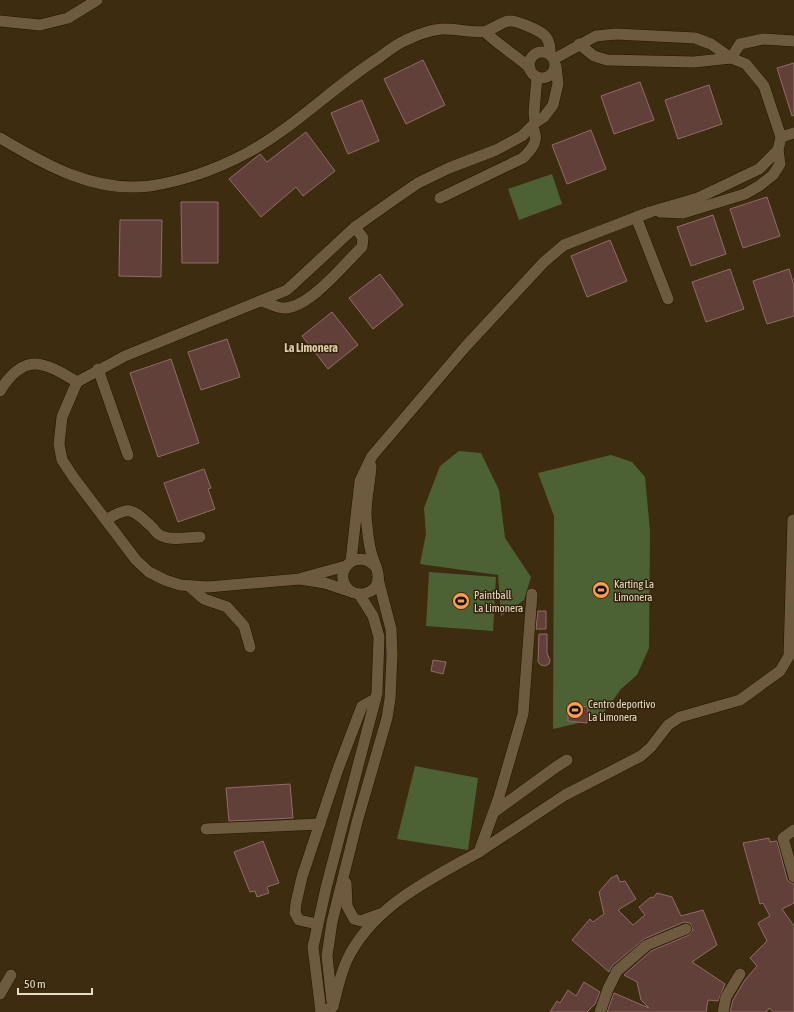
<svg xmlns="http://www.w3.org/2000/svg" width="794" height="1012" viewBox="0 0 794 1012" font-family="'Asap Condensed',sans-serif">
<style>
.green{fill:#4d6234}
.building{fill:#61403a;stroke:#906c65}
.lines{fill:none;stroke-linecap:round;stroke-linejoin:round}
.minor-casing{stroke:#241400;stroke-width:12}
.minor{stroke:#6e5b3f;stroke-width:11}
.labels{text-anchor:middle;stroke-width:3;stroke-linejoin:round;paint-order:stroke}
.poi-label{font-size:11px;fill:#e7dccc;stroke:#332207;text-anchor:start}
.neighbourhood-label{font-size:12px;font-weight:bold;fill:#ddc7a8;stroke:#332207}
</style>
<rect width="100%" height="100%" fill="#3e2c11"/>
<g class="green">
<polygon points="552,174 562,204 519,220 508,189"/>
<polygon points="459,451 481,453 499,490 505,538 531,577 524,600 501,616 498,575 420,564 426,534 424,508 440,466"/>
<polygon points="611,455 632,462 645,477 650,531 649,648 637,675 621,689 600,718 553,729 554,516 538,473"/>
<polygon points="429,572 496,577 493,631 426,626"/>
<polygon points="415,766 478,778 468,850 397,839"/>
</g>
<g class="building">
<polygon points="423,60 445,105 406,124 384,79"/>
<polygon points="794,63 794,115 792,116 777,68"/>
<polygon points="640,82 654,120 614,134 601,96"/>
<polygon points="709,85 722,124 678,139 665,100"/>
<polygon points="362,100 379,141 348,154 331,113"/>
<polygon points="591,130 606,169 567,184 552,145"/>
<polygon points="306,132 335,171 303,196 296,187 261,217 229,179 260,154 267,162"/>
<polygon points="767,197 780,236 743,248 730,209"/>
<polygon points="181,202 218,202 218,263 182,263"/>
<polygon points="713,215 726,254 691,266 677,227"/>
<polygon points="120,220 162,220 161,277 119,276"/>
<polygon points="610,240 627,281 587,297 571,256"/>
<polygon points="730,269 744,309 706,322 692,282"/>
<polygon points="789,269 794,285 794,316 767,324 753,281"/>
<polygon points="380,274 403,305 373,329 349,298"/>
<polygon points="332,312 358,345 328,369 302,336"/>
<polygon points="227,339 240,377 201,390 188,352"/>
<polygon points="171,359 199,443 158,457 130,373"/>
<polygon points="204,469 211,488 208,489 215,509 178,522 164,483"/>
<polygon points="538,611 546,611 546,629 536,629"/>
<polygon points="539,634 547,634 547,653 550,660 549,664 545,666 541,665 538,662"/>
<polygon points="433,660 446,662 443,674 431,671"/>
<polygon points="568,705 588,707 587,723 568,721"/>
<polygon points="290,784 293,818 229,821 226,788"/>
<polygon points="769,838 770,842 777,841 787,879 789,882 794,884 794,903 782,909 794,926 794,1012 774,1012 769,1008 766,1012 730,1012 733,1000 745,980 757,966 750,958 767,941 758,923 770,916 763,903 760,904 743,843"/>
<polygon points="263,841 279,883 267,887 269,893 257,897 255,891 250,892 234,852"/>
<polygon points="617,875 620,882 625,881 636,899 618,910 633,925 645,915 639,907 651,897 653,898 657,893 672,897 681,916 703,910 717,945 692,962 725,984 718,1001 708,1000 706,1012 607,1012 614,993 649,1008 641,1000 637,982 624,975 651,951 689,935 693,930 690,923 684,922 644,939 612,966 609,972 572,940 590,919 593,922 604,914 599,892 611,878"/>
<polygon points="584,982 600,992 595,1004 587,1012 550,1012 557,1001 560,1003 568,990 576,996"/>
</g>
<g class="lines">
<g class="minor-casing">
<g id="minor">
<polyline points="0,21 40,25 68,18 97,0"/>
<path d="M485,32C499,45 515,55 530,68"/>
<polyline points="579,44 594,56 607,60 694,62 731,58 740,44 764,39 794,41"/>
<circle cx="542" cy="65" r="13"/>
<polyline points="554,59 596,36 616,34 695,38 711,44 731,58 746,64 764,86 781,137 778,150 780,164 773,175 759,186 745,194 683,213 660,212"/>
<polyline points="535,123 534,112 537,77"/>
<polyline points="781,137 794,133"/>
<path d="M0,138C46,165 94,193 150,186C183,181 217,169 247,153C295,127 334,86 380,57C387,52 395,45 404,41C414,36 430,30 442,29C454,28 476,34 486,31C494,29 501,22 509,21C516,20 542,31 546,37C550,42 550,48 550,55"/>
<path d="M440,198L523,158C533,148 540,140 532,126"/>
<polyline points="636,217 668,299"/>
<path d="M262,301C268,303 277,308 283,308C309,309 344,264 362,247L363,238L355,227"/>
<polyline points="98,369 128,455"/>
<path d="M0,391C24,352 43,361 77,382"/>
<path d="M371,466C370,482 366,499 366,515C367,527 368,540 371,552C373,561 380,572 378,581C375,594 358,598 348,589C332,572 356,547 375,566"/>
<path d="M106,520C131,504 133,510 153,528C155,531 159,535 162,536C173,541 188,537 200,537"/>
<polyline points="351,561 360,481 372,456 466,346 544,262 564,245 650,212 698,198 759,169 778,150"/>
<polyline points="302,578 346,566"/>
<polyline points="189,586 204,599 227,607 244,626 250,647"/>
<polyline points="352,592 325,583 300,579 208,587 180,585 165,580 149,572 136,560 74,478 62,460 59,444 62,417 77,382 125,356 287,290 355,227 399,196 418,183 449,168 496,150 522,136 535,123 544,117 553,105 558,84 556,66"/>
<polyline points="494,812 556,767 567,760"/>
<polyline points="206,829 320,824"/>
<polyline points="794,830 783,838 794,877"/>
<polyline points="479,852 565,795 641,756 651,747 668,725 680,717 740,700 780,671 789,656 793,520"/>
<polyline points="346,883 347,906 354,919 361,921 380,914"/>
<polyline points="317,924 299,920 295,913 296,903 302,877 338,769 362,706 375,699"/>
<polyline points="0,994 11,975"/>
<polyline points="332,1002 327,956 332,922 357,822 387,718 390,699 392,655 391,629 378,579"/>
<path d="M321,1012L333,1007C337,991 340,975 347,960C373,906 429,880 479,852L498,800L523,714L532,594"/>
<polyline points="321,1012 313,947 326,888 377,693 379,637 373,616 359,594"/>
<polyline points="600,1012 608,989 617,971 647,945 686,929"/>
<polyline points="723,1012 726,997 740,974"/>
</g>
</g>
<use href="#minor" class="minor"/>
</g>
<defs>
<g id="stadium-disc" transform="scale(0.9)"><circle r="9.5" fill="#fc9d52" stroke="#332207"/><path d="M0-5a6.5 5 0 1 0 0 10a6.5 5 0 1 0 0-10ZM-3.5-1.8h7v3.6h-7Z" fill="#111"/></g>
</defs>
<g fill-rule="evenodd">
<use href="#stadium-disc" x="601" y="590"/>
<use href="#stadium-disc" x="461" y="601"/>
<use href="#stadium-disc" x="575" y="710"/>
</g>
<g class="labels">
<g class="poi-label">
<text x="614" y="588">Karting La<tspan x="614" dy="13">Limonera</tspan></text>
<text x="474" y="599">Paintball<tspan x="474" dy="13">La Limonera</tspan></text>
<text x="588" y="708">Centro deportivo<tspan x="588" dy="13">La Limonera</tspan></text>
</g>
<g class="neighbourhood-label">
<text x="311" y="352">La Limonera</text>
</g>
</g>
<path d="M18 988v6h74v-6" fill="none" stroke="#e7dccc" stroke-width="2"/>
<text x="24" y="988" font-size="12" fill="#e7dccc" stroke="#332207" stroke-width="3" paint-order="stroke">50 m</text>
</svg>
